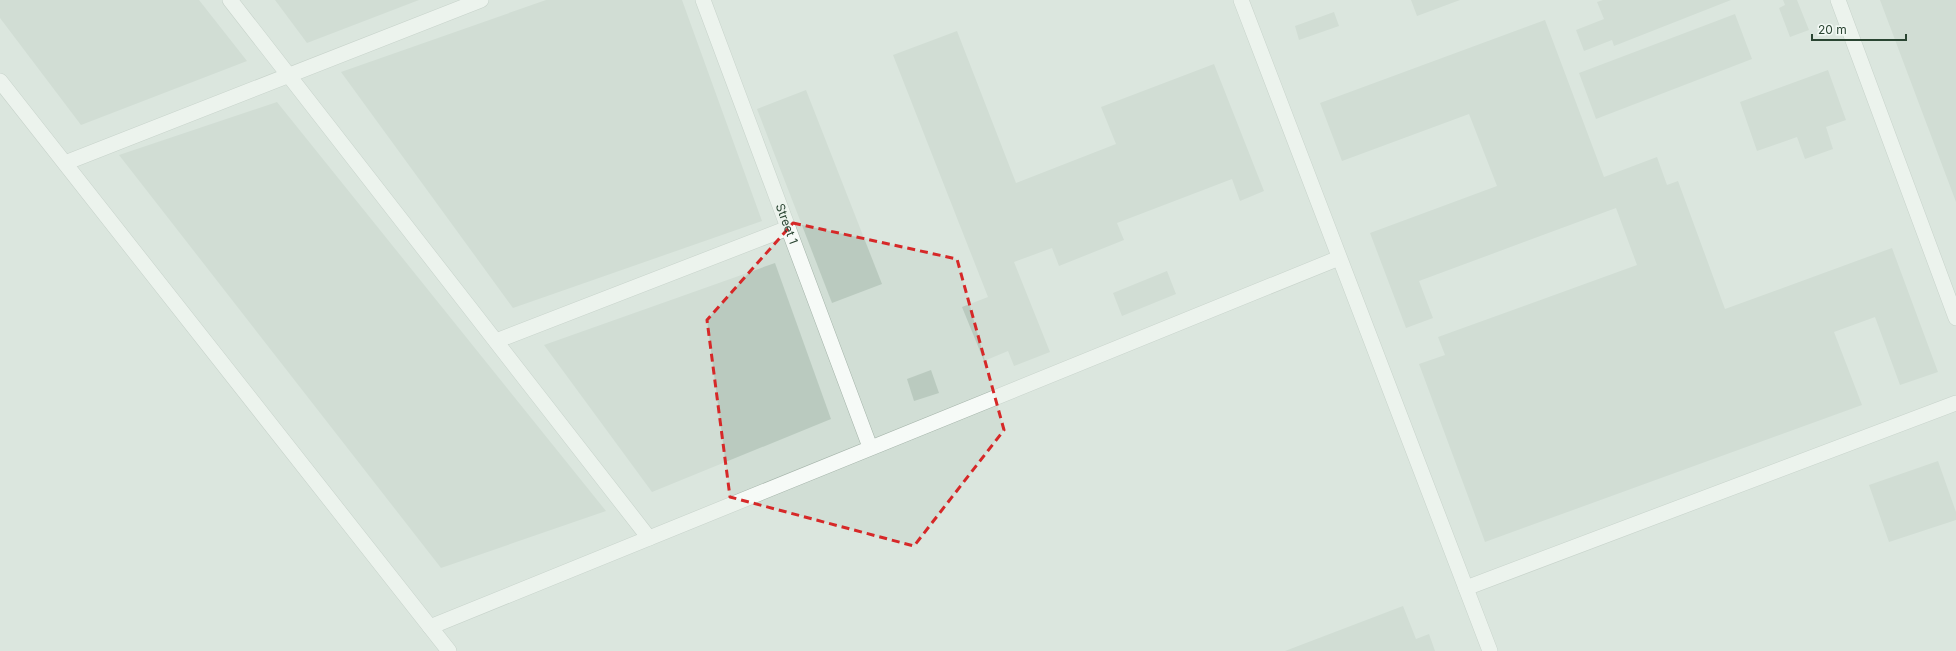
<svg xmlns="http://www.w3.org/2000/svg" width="1956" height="651" viewBox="0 0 1956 651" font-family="Inter,sans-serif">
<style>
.built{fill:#d1ded5}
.building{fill:#bacabf}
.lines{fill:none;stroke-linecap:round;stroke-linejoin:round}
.lane-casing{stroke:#a4b3a9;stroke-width:16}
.lane{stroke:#f6faf7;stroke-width:15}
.marked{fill:none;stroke:#d62828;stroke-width:3;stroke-dasharray:8 5;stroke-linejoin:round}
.labels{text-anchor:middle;stroke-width:3;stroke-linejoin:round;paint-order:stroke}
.street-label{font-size:12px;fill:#2a4532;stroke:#f3f9f5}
</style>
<rect width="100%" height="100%" fill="#e3ece6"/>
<rect class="built" x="0" y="0" width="1956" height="651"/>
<g class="building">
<polygon points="0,0 199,0 247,61 81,125 0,18"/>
<polygon points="275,0 419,0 307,43"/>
<polygon points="546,0 682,0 762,221 513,308 341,72"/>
<polygon points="1411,0 1460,0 1417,16"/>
<polygon points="1603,0 1731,0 1614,46 1612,40 1584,51 1576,30 1604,19 1597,2"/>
<polygon points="1783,0 1797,0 1809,30 1790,37 1779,8 1785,5"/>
<polygon points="1880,0 1956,0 1956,202"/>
<polygon points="1334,12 1339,26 1299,40 1295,26"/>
<polygon points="1735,14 1752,59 1596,119 1579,73"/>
<polygon points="1545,20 1604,177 1657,157 1667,185 1678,181 1725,309 1892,248 1938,372 1900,385 1875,317 1834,332 1862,405 1485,542 1419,364 1445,355 1438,337 1637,265 1616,208 1419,281 1433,318 1406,328 1370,233 1497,186 1469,114 1342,161 1320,103"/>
<polygon points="957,31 1016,183 1116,144 1101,107 1214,64 1264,191 1240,201 1232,179 1117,223 1124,240 1059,266 1052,248 1014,262 1050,352 1014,366 1008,351 984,361 962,307 988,297 893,55"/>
<polygon points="1828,70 1846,120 1826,127 1833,149 1805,159 1797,137 1757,151 1740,102"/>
<polygon points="806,90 882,284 832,303 757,109"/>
<polygon points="277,102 606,511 441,568 119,155"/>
<polygon points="775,263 831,419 652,492 544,345"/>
<polygon points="1167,271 1176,294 1122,316 1113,293"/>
<polygon points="931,370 939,393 914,401 907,379"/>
<polygon points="1938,461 1956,512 1956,520 1889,542 1869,485"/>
<polygon points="1403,606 1416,639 1429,634 1435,651 1285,651"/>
</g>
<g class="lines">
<g class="lane-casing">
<g id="lane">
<polyline points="230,0 649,538"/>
<path id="s1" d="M703,0L870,447"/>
<polyline points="1241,0 1490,651"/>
<polyline points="1838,0 1956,318"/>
<polyline points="0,81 449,651"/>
<polyline points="65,163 481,0"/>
<polyline points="496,341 788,228"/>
<polyline points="1466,588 1956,403"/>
<polyline points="430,627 1339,258"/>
</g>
</g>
<use href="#lane" class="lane"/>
</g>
<path d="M0 0H1956V651H0ZM793,223L957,259L1004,430L914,546L730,497L707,320Z" fill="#e3ece6" fill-opacity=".55" fill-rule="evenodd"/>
<path class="marked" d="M793,223L957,259L1004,430L914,546L730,497L707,320Z"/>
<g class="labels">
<g class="street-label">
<text dy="4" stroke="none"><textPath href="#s1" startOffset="239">Street 1</textPath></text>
</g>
</g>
<path d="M1812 34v6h94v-6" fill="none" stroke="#2a4532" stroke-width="2"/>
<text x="1818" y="34" font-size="12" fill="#2a4532" stroke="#f3f9f5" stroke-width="3" paint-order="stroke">20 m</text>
</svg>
